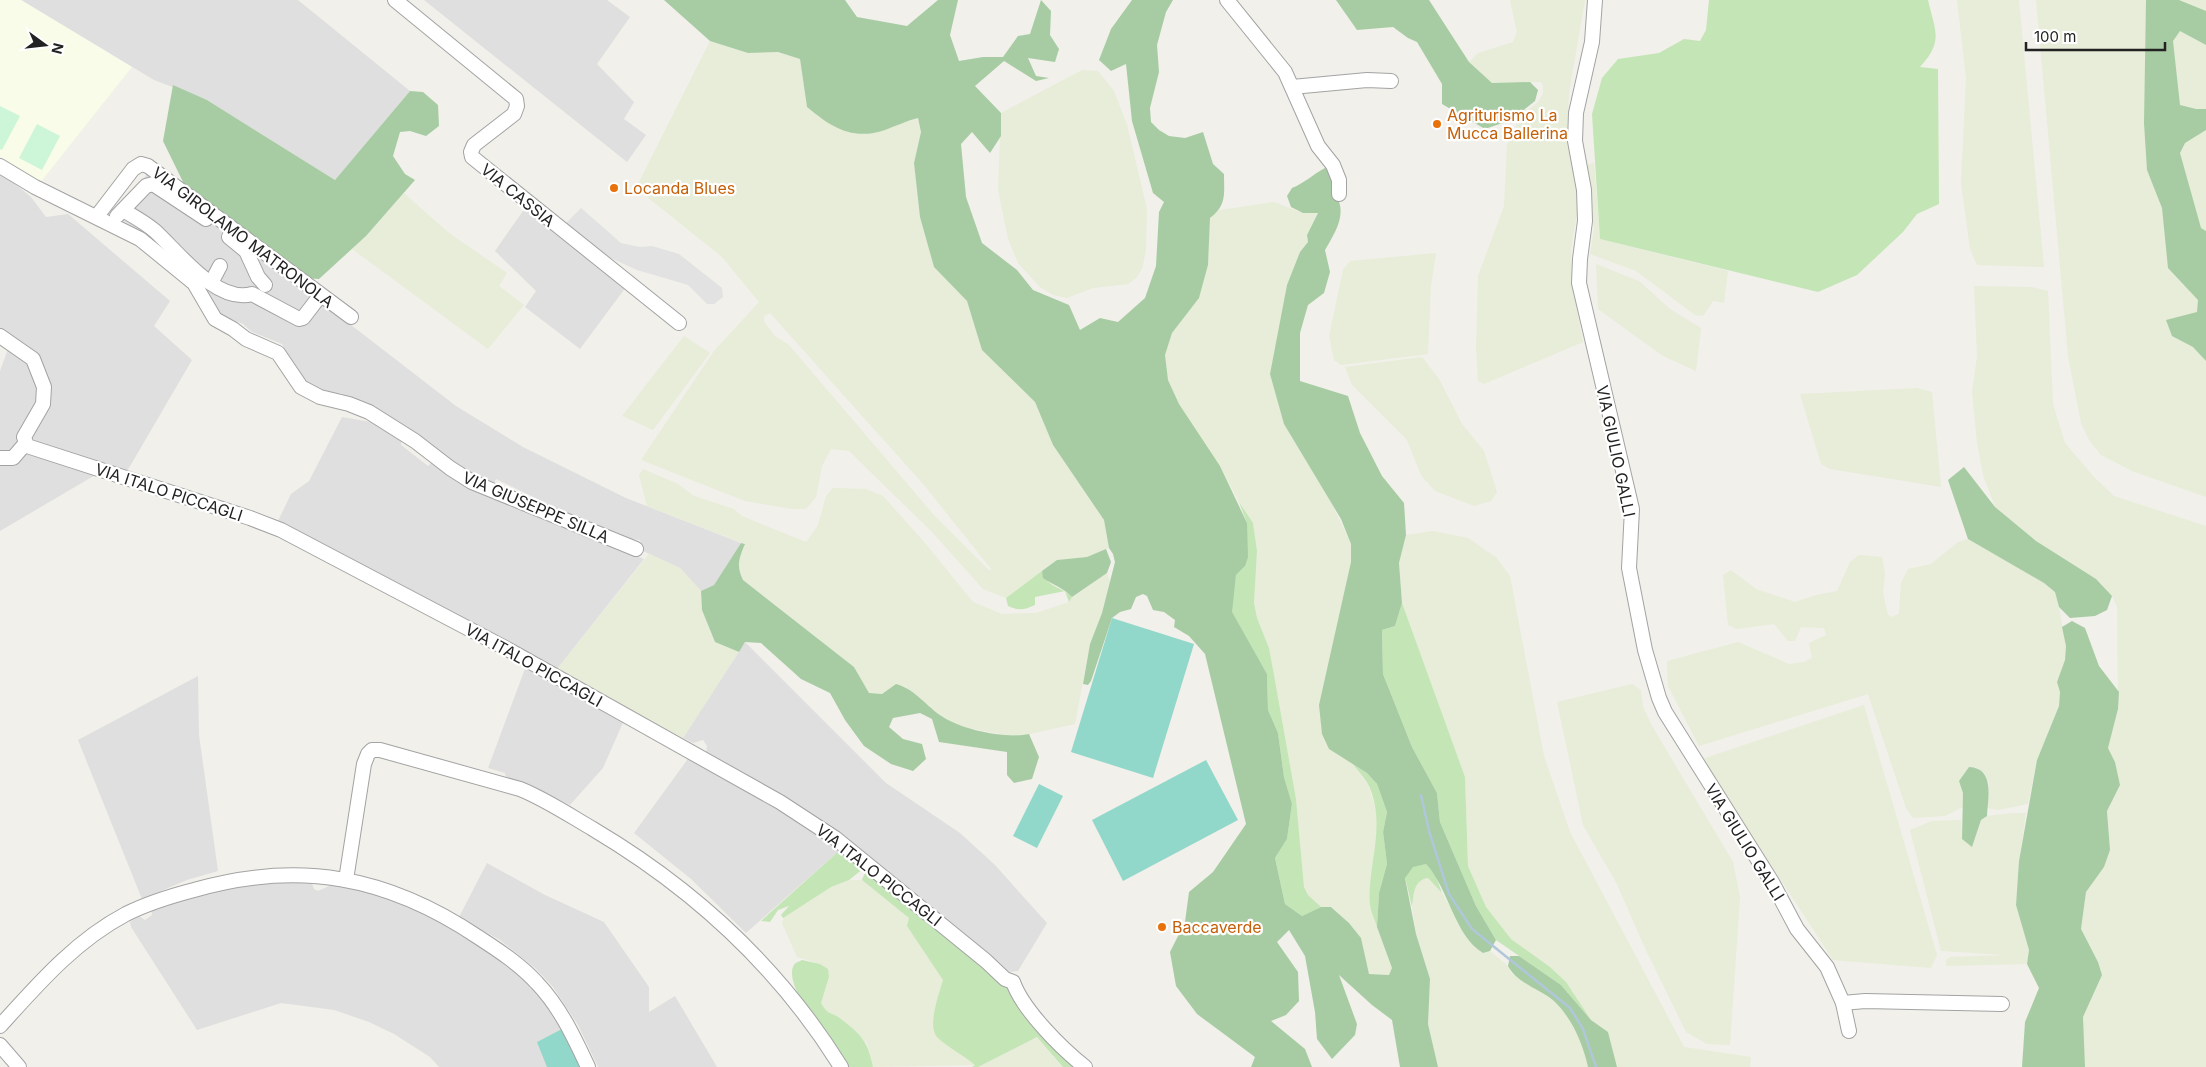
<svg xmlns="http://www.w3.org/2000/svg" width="2206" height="1067" viewBox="0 0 2206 1067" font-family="Inter,sans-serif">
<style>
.residential{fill:#e0dfdf}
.education{fill:#f8fce8}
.farmland{fill:#e7edd8;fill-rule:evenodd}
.grass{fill:#c4e5b6}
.forest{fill:#a7cca3}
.park{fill:#cdf5d8}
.pitch{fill:#91d7ca}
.parking{fill:#e2e2e2}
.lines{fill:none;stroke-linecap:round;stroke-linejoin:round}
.stream{stroke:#b0c7d9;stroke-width:2.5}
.minor-casing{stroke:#a3a3a3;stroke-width:16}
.minor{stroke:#fff;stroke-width:14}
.food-dot{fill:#e8710a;stroke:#fff;stroke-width:2}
.labels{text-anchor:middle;stroke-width:4.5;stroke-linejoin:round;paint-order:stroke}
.food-label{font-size:16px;fill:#c56008;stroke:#fff;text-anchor:start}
.street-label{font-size:16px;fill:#222;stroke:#fff}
</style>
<rect width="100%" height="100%" fill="#f1f0ea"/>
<g class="residential">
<polygon points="21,0 298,0 410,91 335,180 207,100 154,80"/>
<polygon points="424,0 607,0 630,17 597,64 634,102 624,119 646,135 627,162"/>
<polygon points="0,172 31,197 46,217 68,214 170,301 154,326 192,360 126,473 35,445 29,437 46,410 39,363 0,333"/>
<polygon points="147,174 320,301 456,406 523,447 626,498 741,543 714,585 701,591 680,568 643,551 640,540 630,539 564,512 496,479 493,485 454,464 423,438 360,402 340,393 334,397 313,390 299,376 282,344 252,332 243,324 219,315 199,280 151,238 115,216"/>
<polygon points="525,208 626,287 580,349 525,307 536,291 495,251"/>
<polygon points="8,349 23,357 34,372 42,392 20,452 97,474 0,531 0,371"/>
<polygon points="342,417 371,422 401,439 401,445 428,466 432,462 445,473 476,492 511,503 546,521 644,559 557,669 510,642 276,525 291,494 309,481"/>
<polygon points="745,642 886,783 960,833 995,865 1047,923 1018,971 1009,972 706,753 707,746 703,740 693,743 683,738"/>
<polygon points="526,666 625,718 603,768 570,805 531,786 506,778 505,773 488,768"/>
<polygon points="198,676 199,735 218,871 187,880 142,899 78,740"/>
<polygon points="690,756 753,793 840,850 746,933 691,879 634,833"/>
<polygon points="487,863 545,895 604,922 649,987 649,1012 675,996 717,1067 598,1067 578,1025 553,987 536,969 500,940 459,917"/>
<polygon points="271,880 311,881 314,889 318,891 336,883 368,890 426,912 486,948 522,977 544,1001 562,1029 583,1067 439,1067 430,1057 394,1034 369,1022 334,1010 281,1003 197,1030 131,927 130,922 139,916 145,920 152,915 151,909 184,897"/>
</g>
<polygon class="education" points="0,0 21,0 132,67 40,183 0,157"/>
<g class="farmland">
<polygon points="1510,0 1585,0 1569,93 1567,138 1573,158 1578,207 1571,249 1572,284 1583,342 1484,384 1478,381 1476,348 1478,276 1504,206 1507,145 1521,116 1538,102 1543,94 1543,85 1541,82 1492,83 1469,62 1478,53 1513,42 1517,32"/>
<polygon points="1957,0 2019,0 2044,267 1977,265 1970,249 1961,183 1966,78"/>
<polygon points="2036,0 2206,0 2206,497 2132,471 2101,455 2089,440 2081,423 2068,356"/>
<path d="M710,41L748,53L778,52L800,59L807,107L883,130L918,118L921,132L914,163L920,217L934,267L967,301L983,350L1035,402L1053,445L1104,520L1109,548L1087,557L1057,560L1006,598L983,589L932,532L849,451L831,449L822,466L816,497L806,509H792L745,501L641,460L714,351L759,302L722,257L636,188ZM770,313L924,485L992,570H989L933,514L789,345L775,336L764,322V316Z"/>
<polygon points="1082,70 1098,71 1114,91 1127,125 1147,209 1146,250 1142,269 1136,278 1128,284 1093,288 1067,298 1053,295 1040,287 1018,263 1008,239 998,190 1001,113"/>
<polygon points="1594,163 1600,239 1728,271 1724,303 1713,301 1703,316 1695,315 1636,271 1590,254 1594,229 1585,165"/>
<polygon points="404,193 449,233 507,273 499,286 524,305 488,349 352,249 366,236"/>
<polygon points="1274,202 1303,213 1318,212 1307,235 1308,242 1300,252 1270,374 1351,544 1351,562 1329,749 1353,764 1368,785 1377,812 1377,837 1370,886 1370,907 1392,968 1389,975 1369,974 1361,938 1349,923 1332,907 1321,907 1308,895 1304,887 1296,799 1274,675 1269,648 1257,618 1254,603 1257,551 1253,523 1239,502 1220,466 1179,404 1168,380 1165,355 1172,333 1199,298 1208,265 1210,217 1220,210"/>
<polygon points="1436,253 1431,285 1428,354 1341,365 1334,360 1329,336 1343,270 1350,261"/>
<polygon points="1596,264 1639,281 1670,309 1701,328 1696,371 1663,356 1598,309"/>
<polygon points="1974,286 2032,287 2048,291 2053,404 2065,443 2094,477 2114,496 2206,526 2206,1067 2085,1067 2083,1064 2083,1017 2102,975 2098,962 2081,929 2086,892 2104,867 2110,850 2107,811 2120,785 2115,762 2108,748 2118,709 2117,607 2112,596 2036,541 1995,507 1983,475 1977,443 1972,392 1977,356"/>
<polygon points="684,336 710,353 653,430 622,416"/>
<polygon points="1422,357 1439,379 1462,424 1484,451 1497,492 1491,501 1474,506 1435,491 1421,475 1407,440 1352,385 1345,367"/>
<polygon points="1917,388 1932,392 1941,487 1830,469 1821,464 1800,394"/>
<polygon points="643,469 678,484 694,496 734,509 742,516 806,542 818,525 826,496 833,488 866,489 883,496 925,543 973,602 1002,614 1036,613 1069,602 1072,597 1107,573 1110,582 1102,613 1090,644 1075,724 1016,737 963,727 943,717 906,687 896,684 882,694 869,693 854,667 743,580 738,569 738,559 745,544 647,506 639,475"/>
<polygon points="1433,531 1468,538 1497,558 1510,576 1544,756 1570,832 1684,1047 1751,1057 1750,1067 1617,1067 1608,1032 1591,1020 1566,982 1550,967 1511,939 1486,907 1468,866 1465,777 1402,603 1399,563 1406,535"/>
<polygon points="1968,539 2044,583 2055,592 2059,607 2066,646 2065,660 2057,682 2060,692 2059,706 2037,760 2028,804 1998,810 1987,808 1989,782 1984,773 1976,767 1959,781 1963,793 1963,807 1945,816 1913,818 1906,808 1868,694 1699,746 1668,686 1667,661 1738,642 1789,664 1804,662 1812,658 1809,643 1826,635 1824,628 1801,627 1795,641 1788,641 1774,624 1737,629 1728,625 1723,575 1731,570 1756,589 1795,602 1816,595 1837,591 1850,562 1859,555 1882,557 1885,573 1883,593 1888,615 1893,617 1899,613 1901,583 1908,569 1931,564 1958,542"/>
<polygon points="649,554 680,568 701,591 702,610 715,642 739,652 683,738 557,669"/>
<polygon points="1632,684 1641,690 1643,707 1652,726 1733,862 1740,897 1730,1045 1707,1044 1686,1032 1644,946 1617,884 1583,825 1557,702"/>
<polygon points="1864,705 1937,955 1931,968 1833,960 1702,759"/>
<polygon points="2013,813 2026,813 2019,861 2016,905 2029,950 2027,964 1946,966 1946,960 1950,957 2006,955 1941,951 1910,830 1932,821 1961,820 1962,839 1972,847 1981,820 1987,816"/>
<polygon points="1428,878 1442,893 1474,947 1483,953 1490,951 1508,966 1512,974 1554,1001 1567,1015 1584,1048 1588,1067 1438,1067 1428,1024 1430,979 1416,934 1412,907 1415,886 1422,879"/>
<polygon points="849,880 862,880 909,918 943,980 934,1015 976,1065 873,1067 867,1043 840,1018 827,1014 821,1003 829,977 820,964 797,957 782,923 785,914 831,887"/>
<polygon points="1037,1037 1063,1067 978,1067"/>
</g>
<g class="grass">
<path d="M1709,0H1928C1935,31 1944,41 1920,67L1938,69L1939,204L1917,214L1903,232L1857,275L1818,292L1600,239L1592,114L1602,78L1618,59L1659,53L1684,39L1700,41L1706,30Z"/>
<polygon points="1239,502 1253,523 1257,551 1254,603 1257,618 1269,648 1274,675 1296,799 1304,887 1308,895 1321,907 1302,916 1285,904 1275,858 1287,839 1292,804 1284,777 1278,733 1268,710 1267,674 1231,612 1236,575 1245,566 1247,523"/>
<path d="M1042,571C1045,587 1063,587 1072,597L1069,602L1065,591L1035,597V605C1024,610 1019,611 1008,606L1006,598Z"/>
<polygon points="1402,603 1465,777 1468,866 1486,907 1511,939 1550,967 1566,982 1591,1020 1561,985 1496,940 1476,906 1440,822 1437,793 1412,747 1383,674 1382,630 1395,626"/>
<path d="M1353,764L1367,773L1377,784L1387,812L1383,832L1387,864L1379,893L1377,927C1375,920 1371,912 1370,905C1367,865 1387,826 1369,786C1365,778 1358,771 1353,764Z"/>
<polygon points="840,850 864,868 849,880 831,887 783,918 781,915 789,906 778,910 770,922 761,921"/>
<path d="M1426,864L1435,874L1442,893L1428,878C1413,880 1414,895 1412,907L1405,877L1413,866Z"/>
<path d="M866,870L968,953L1012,993L1077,1067H1063L1037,1037L978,1067H972L975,1065C964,1055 948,1048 937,1037C927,1026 939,994 943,980L907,926L909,918L862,880Z"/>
<path d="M802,960L820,964L828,969L829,977L821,1003C829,1017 831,1011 841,1019C862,1035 868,1042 873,1067H847C834,1049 784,988 793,967C794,963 798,962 802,960Z"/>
</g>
<g class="forest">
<path d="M664,0H845L857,17L907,26L938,0H958L950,35L959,61L983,57H1003L1018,36L1030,34L1041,0L1051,11L1050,35L1059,49L1055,62L1028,58L1036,76L1049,78L1036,81L1004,61L975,86L1001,113V136L990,153L972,132L961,144L966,197L982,243L1017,270L1033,290L1069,305L1080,330L1100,318L1118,322L1145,298L1156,266L1159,212L1164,202L1153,193L1132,121L1126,64L1111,71L1099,60L1111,29L1132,0H1173L1166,12L1157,45L1159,72L1150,108L1151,122L1159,130L1169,136L1185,138L1203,132L1213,164L1224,174C1224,194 1227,205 1210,218L1208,265L1199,298L1172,333L1165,355L1168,380L1179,404L1220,466L1247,523L1248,557L1245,566L1236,575L1232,612L1267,674L1268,710L1278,733L1284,777L1292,804L1287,839L1275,858L1285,904L1302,916L1321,907H1331L1349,923L1361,938L1369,974L1389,975L1392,968L1377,927L1379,893L1387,864L1383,832L1387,812L1377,784L1367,773L1329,749L1322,734L1319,705L1351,562V544L1341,519L1284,424L1270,374L1287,285L1300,252L1308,242L1307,235L1318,213H1303L1291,207L1287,196L1292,188C1305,183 1313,174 1325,168L1333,172C1331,186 1334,189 1339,202C1345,218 1333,236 1325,250L1330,272L1324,293L1308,305L1300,333V381L1348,396L1360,433L1382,476L1404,503L1406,535L1399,563L1402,603L1395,626L1382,630L1383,674L1412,747L1437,793L1440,822L1476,906L1496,940L1490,951L1483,953C1455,937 1448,887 1426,864L1413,867L1405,878L1416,934L1430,979L1428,1024L1438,1067H1400L1392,1020L1372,1005L1339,975L1357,1024L1355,1035L1332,1059L1317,1039L1315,1012L1305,956L1289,930L1277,942L1298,972L1299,1001L1286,1015L1271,1021L1305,1049L1312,1067H1251L1255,1057L1197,1014L1176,986L1170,952L1185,922L1189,892L1213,872L1246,824L1205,654L1189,636L1174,627L1175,620L1164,612L1153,610L1147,596L1143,594L1136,597L1131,609L1120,612L1112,618L1091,681L1088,685L1083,684L1090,644L1102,613L1115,562L1113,554L1109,548L1104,520L1053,445L1035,402L982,350L967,301L934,267L920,217L914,163L921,132L918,118C906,121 896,126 885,130C852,141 831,127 807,107L800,59L778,52L748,53L710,41Z"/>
<polygon points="1336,0 1429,0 1469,62 1492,83 1530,82 1538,90 1535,101 1511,120 1485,129 1442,104 1442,84 1417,42 1408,38 1393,27 1357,30"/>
<polygon points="2146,0 2179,0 2206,11 2206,45 2180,31 2173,41 2180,105 2196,109 2206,109 2206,130 2185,143 2180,153 2201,228 2206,231 2206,361 2193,347 2172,336 2166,320 2197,312 2198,300 2168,268 2162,208 2147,170 2144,123"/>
<polygon points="173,85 207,100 335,180 410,91 423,92 438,105 439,126 426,136 410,131 400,132 393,156 405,174 415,180 366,236 319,279 303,278 186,188 163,141"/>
<polygon points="1964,467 1995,507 2036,541 2096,579 2112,596 2107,610 2095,616 2070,618 2059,607 2055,592 2044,583 1968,539 1948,480"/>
<path d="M741,543L745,544C739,558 736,566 743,580L854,667L869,693L882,694L896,684C915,689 927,707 943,717C963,730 1006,739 1029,734L1039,757L1032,779L1014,783L1007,775V752L939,742L932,719L920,713L893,718L889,727L903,739L922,744L926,759L913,771L891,764L864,746L845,720L830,693L801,679L761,643L745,642L739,652L715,642L702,610L701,591L714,585Z"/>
<path d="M1106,549L1111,562L1107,573L1072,597C1064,588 1053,585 1043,578L1042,571L1057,560L1087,557Z"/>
<polygon points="2072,621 2085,628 2099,666 2119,692 2118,709 2108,748 2115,762 2120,785 2107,811 2110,850 2104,867 2086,892 2081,929 2098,962 2102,975 2083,1017 2085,1067 2022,1067 2025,1022 2039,988 2027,964 2029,950 2016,905 2019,861 2037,760 2059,706 2060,692 2057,682 2065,660 2066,646 2062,627"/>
<path d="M1969,767C1995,768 1988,798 1987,816L1981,820L1972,847L1962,839L1963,793L1959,781Z"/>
<path d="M1510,956H1519L1561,985L1591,1020L1608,1032L1617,1067H1588C1583,1044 1572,1018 1554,1001C1539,989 1517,983 1508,966Z"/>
</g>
<g class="park">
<polygon points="0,106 20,116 2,150 0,149"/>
<polygon points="37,124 60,136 42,170 19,158"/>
</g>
<g class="pitch">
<polygon points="1112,618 1194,644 1153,778 1071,752"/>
<polygon points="1206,760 1238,820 1123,881 1092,820"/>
<polygon points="1039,784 1063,796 1037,848 1013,836"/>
<polygon points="562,1029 583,1067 547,1067 537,1042"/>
</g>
<polygon class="parking" points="581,208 621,243 640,247 652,246 679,254 722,288 723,297 714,304 707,304 688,285 637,270 591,249 563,226"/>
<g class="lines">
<polyline class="stream" points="1421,795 1429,831 1449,894 1472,929 1570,1008 1583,1029 1596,1067"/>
<g class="minor-casing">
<g id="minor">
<polyline points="395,0 516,99 517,106 514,114 474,145 471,152 472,157 679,323"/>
<polyline points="1227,0 1285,72 1318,146 1333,165 1339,180 1339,194"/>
<polyline points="1595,0 1592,42 1576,113 1575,141 1584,190 1585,221 1580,259 1579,283 1632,509 1629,568 1645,650 1659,698 1665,712 1772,882 1797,929 1827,967 1843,1003 1849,1031"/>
<polyline points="1292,87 1367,80 1391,81"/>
<polyline points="0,166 35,187 140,239 194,283 215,319 233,329 246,339 278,353 301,387 320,397 349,404 369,412 415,441 450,468 472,482 636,549"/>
<path d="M123,210C133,216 146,223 155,231C179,253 217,304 252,294L299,319L303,318L316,301"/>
<polyline points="97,216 133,169 141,164 148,166 351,317"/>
<polyline points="117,216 146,186 153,184 206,219"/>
<polyline points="229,237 246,251 258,277 265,285"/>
<polyline points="211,283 220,266"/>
<path d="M0,336L33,359L44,387L43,404L24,437L27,446L250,518L281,530L509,650L780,802L835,838L986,961L1005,979L1013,982C1023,1010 1061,1048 1085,1067"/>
<polyline points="0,458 13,458 25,444"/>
<path d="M346,880L364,764L368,754L372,750H380L520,789C545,799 569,815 593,829C694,889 779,967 841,1067"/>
<polyline points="1843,1003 1865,1001 2002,1004"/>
<path d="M0,1026C38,984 75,941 126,914C148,903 171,896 194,890C299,860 387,876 478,937C498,950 521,965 537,983C560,1007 574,1037 588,1067"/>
<polyline points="0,1045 19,1067"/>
</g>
</g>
<use href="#minor" class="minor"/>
</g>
<g class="food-dot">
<circle cx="1437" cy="124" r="5"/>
<circle cx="614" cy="188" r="5"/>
<circle cx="1162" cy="927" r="5"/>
</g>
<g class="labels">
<g class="food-label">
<text x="1447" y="121">Agriturismo La<tspan x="1447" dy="18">Mucca Ballerina</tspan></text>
<text x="624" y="194">Locanda Blues</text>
<text x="1172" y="933">Baccaverde</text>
</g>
<g class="street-label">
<text transform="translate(518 195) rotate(39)" y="6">VIA CASSIA</text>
<text transform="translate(243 237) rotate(37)" y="6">VIA GIROLAMO MATRONOLA</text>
<text transform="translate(1616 451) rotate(78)" y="6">VIA GIULIO GALLI</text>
<text transform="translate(169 492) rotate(18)" y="6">VIA ITALO PICCAGLI</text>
<text transform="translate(536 507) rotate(23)" y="6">VIA GIUSEPPE SILLA</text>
<text transform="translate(534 665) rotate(29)" y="6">VIA ITALO PICCAGLI</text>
<text transform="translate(1745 842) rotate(58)" y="6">VIA GIULIO GALLI</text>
<text transform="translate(879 875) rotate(38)" y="6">VIA ITALO PICCAGLI</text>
</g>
</g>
<g transform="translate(45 45) rotate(105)" stroke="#ffffff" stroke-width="4" paint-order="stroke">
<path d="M0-4L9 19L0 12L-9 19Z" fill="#222222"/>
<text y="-8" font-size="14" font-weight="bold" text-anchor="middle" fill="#222222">N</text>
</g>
<path d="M2026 42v8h139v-8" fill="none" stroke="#222222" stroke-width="2.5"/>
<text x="2034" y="42" font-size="15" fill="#222222" stroke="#ffffff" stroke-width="4" paint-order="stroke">100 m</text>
</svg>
